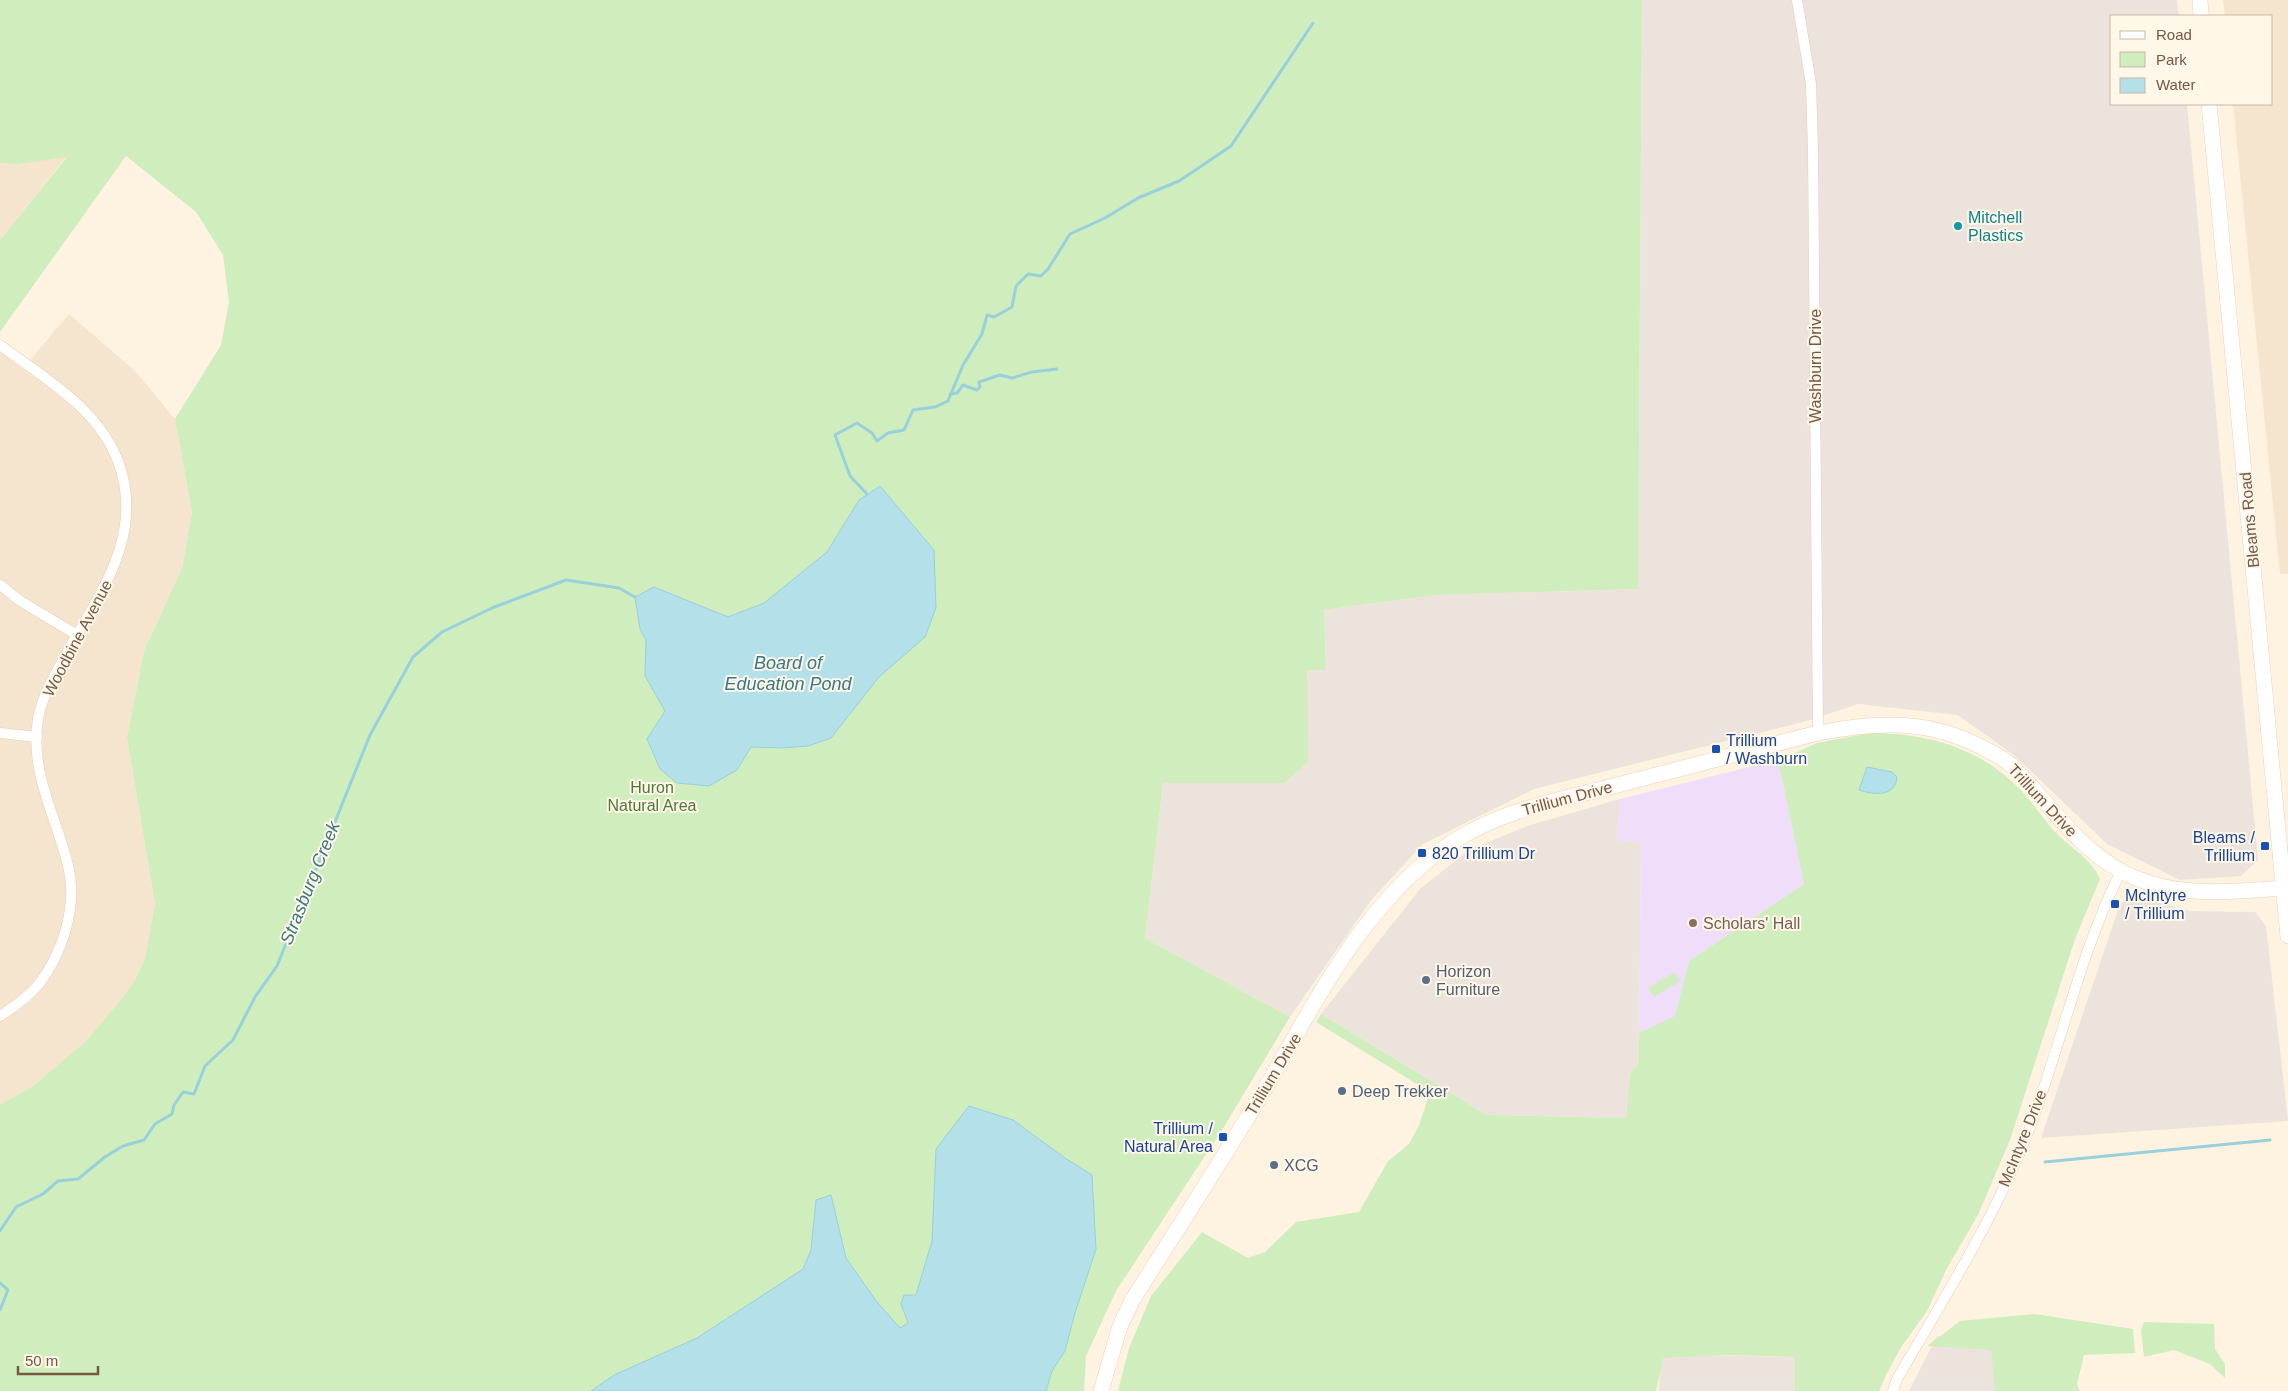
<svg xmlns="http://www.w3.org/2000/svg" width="2288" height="1391" viewBox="0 0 2288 1391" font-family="Helvetica,sans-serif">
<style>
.residential{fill:#f6e5ce}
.industrial{fill:#ece4dc}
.education{fill:#f0ddfa}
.green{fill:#d0edbe}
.water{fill:#b3e0e9;stroke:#98d0dc}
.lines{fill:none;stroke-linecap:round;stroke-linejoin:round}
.stream{stroke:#98d0dc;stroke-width:3}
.street-casing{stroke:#e3cfbb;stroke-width:11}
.secondary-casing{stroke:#ebd2bb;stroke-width:16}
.street{stroke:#fff;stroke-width:10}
.secondary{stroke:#fff;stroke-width:15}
.culture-dot{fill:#0f9aa8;stroke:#fff7e8;stroke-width:2}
.transit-dot{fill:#1a4fb4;stroke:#fff7e8;stroke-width:2}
.education-dot{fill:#8d6e63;stroke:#fff7e8;stroke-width:2}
.service-dot{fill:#5c6f8a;stroke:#fff7e8;stroke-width:2}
.labels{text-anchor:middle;stroke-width:4;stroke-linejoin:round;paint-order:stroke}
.culture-label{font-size:16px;fill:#0d838f;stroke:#fff7e8;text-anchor:start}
.street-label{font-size:16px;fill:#775845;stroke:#fff7e8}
.transit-label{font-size:16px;fill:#164399;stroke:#fff7e8;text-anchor:start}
.park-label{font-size:16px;fill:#4b793a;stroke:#fff7e8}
.education-label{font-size:16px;fill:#785e54;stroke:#fff7e8;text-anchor:start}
.service-label{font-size:16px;fill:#4e5e75;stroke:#fff7e8;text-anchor:start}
.water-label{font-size:18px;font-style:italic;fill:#3a7886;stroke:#fff7e8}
</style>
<rect width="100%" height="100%" fill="#fef3e0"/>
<g class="residential">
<polygon points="2223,0 2288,0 2288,574 2280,574 2233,104 2272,104 2272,16 2225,16"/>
<polygon points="67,156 0,240 0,163 19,164"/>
<polygon points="69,314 135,371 175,419 192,512 182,568 144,651 127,737 155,904 145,958 135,980 119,1002 86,1041 33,1086 0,1105 0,350 26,365"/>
</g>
<g class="industrial">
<polygon points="1642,0 2177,0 2179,16 2112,16 2112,104 2187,104 2258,860 2241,876 2180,880 2107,844 2015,756 1958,715 1858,704 1807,721 1534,789 1423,844 1372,899 1290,1017 1145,938 1163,783 1283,783 1307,762 1307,670 1326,670 1324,610 1436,595 1638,589"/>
<polygon points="1620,799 1617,841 1641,842 1639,1063 1630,1074 1626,1118 1487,1115 1321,1014 1420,889 1469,850 1527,826"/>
<polygon points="2133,895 2189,911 2255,912 2266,926 2288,1121 2041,1138 2120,904"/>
<polygon points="1937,1336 2014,1339 2017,1391 1909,1391"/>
<polygon points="1660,1354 1795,1357 1795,1391 1659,1391"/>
</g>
<polygon class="education" points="1778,760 1804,884 1689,961 1675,1017 1639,1033 1641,842 1617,841 1620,799"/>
<g class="green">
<polygon points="0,0 1642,0 1638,589 1436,595 1324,610 1326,670 1307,670 1308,762 1284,783 1163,783 1145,938 1290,1017 1222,1130 1116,1291 1086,1356 1084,1391 0,1391 0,1105 33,1086 86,1041 119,1002 135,980 145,958 155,904 127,737 144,651 182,568 192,512 175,419 221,345 229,302 223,255 196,212 126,156 0,332 0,240 67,157 19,164 0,163"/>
<path d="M1869,733C1920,733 1968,744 2008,778C2026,793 2038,812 2053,830C2069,847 2091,858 2100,879L2075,939L2010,1140L1978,1215L1946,1270L1927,1311L1900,1349L1887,1373L1879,1391H1795V1357L1726,1355L1663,1358L1656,1391H1118L1129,1348L1151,1296L1202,1232L1248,1258L1265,1252L1296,1222L1359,1212L1388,1161L1409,1144L1419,1125L1429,1095L1420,1086L1316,1022L1321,1014L1487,1115L1626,1118L1630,1074L1639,1063V1033L1675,1016L1689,961L1804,884L1778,760L1817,743Z"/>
<polygon points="1674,972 1680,981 1654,997 1648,988"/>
<polygon points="2035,1314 2133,1329 2135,1353 2084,1355 2077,1384 2080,1391 1995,1391 1991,1350 1927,1346 1960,1321"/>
<polygon points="2144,1322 2214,1324 2215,1349 2225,1364 2225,1378 2210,1364 2174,1350 2144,1357 2141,1330"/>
</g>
<g class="water">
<polygon points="880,486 934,550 936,608 925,637 879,677 831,738 808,746 782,748 751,747 737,770 709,786 677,783 660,769 647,739 665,711 645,676 646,640 640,629 635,597 654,587 728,617 764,603 827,552 859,500"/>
<path d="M1867,767L1892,772L1897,777C1896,797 1874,795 1859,790Z"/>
<polygon points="969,1106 1013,1120 1065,1158 1092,1175 1096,1249 1075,1313 1065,1351 1052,1371 1046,1391 591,1391 614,1375 697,1338 803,1269 811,1250 816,1200 831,1195 846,1258 877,1302 900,1328 908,1323 901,1304 904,1295 916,1295 932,1241 936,1149"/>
</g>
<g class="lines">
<g class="stream">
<polyline points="950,394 957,393 963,385 977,390 980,387 979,382 1000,375 1012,378 1032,372 1057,369"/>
<polyline points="867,494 850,476 835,435 857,423 872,433 877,441 888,433 904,430 913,410 935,407 948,401 963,365 982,334 987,315 994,317 1012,307 1016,286 1028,274 1041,276 1048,269 1070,234 1105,218 1138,198 1179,181 1231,146 1313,23"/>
<polyline points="2045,1162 2270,1140"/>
<polyline points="0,1231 16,1207 43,1194 58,1181 78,1179 105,1157 123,1146 144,1140 155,1124 172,1114 174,1105 183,1092 194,1094 205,1066 233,1040 255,997 277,966 370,735 413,657 442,632 492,608 566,580 619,588 635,597"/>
<polyline points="0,1283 8,1290 0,1310"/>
</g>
<g class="street-casing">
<g id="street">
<polyline points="1797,0 1811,84 1813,150 1818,733"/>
<path d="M0,345C44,378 100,409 119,464C145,538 97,597 64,658C53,678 42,697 38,719C29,774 58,819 69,870C77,908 62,954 39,984C28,997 14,1007 0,1016"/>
<polyline points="0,585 19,600 77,635"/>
<polyline points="0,733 37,737"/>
<path d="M1893,1391L1897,1379C1943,1300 1993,1221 2027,1135C2061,1047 2079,955 2121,871"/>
</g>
</g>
<g class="secondary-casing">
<g id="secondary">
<polyline points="2200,0 2201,16"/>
<polyline points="2209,104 2288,936"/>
<path d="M1101,1391L1120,1326L1133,1299C1175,1233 1217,1168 1257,1102C1313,1009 1364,896 1459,838C1503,811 1554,801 1602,789C1674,770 1746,751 1818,733C1878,721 1932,719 1987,750C1994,754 2004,758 2010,764C2047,799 2074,845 2121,871C2173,899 2227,892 2284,888"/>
</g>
</g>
<use href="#street" class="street"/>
<use href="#secondary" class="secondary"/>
</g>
<circle class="culture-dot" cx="1958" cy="226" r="5"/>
<g class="transit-dot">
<rect x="1711" y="744" width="10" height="10" rx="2.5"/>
<rect x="2260" y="841" width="10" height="10" rx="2.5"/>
<rect x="1417" y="848" width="10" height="10" rx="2.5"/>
<rect x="2110" y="899" width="10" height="10" rx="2.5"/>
<rect x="1218" y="1132" width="10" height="10" rx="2.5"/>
</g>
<circle class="education-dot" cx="1693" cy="923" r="5"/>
<g class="service-dot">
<circle cx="1426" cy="980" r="5"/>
<circle cx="1342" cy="1091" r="5"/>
<circle cx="1274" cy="1165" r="5"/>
</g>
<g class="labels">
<g class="culture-label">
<text x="1968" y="223">Mitchell<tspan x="1968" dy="18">Plastics</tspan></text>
</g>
<g class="street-label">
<text transform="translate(1815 366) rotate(-90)" y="6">Washburn Drive</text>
<text transform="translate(2249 520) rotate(-95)" y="6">Bleams Road</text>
<text transform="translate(77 638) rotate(-62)" y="6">Woodbine Avenue</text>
<text transform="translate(1567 798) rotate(-15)" y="6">Trillium Drive</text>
<text transform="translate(2043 800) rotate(47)" y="6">Trillium Drive</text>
<text transform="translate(1273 1074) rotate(-59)" y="6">Trillium Drive</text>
<text transform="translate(2022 1138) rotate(-68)" y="6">McIntyre Drive</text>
</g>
<g class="transit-label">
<text x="1726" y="746">Trillium<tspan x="1726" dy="18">/ Washburn</tspan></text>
<text x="2255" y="843" text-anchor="end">Bleams /<tspan x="2255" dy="18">Trillium</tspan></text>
<text x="1432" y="859">820 Trillium Dr</text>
<text x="2125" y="901">McIntyre<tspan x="2125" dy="18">/ Trillium</tspan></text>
<text x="1213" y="1134" text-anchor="end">Trillium /<tspan x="1213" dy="18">Natural Area</tspan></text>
</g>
<g class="park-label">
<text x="652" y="793">Huron<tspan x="652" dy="18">Natural Area</tspan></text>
</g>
<g class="education-label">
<text x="1703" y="929">Scholars' Hall</text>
</g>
<g class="service-label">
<text x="1436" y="977">Horizon<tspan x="1436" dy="18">Furniture</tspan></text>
<text x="1352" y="1097">Deep Trekker</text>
<text x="1284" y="1171">XCG</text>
</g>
<g class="water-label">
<text x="788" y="669">Board of<tspan x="788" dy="21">Education Pond</tspan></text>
<text transform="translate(310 883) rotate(-68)" y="6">Strasburg Creek</text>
</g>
</g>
<rect x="2110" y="15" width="162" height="90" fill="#fff7e8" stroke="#c9b7a7"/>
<rect x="2120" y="31" width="25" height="8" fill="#ffffff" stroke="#c9b7a7"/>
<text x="2156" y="40" font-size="15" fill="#775845">Road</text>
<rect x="2120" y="52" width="25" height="15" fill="#d0edbe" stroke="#c9b7a7"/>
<text x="2156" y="65" font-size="15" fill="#775845">Park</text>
<rect x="2120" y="78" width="25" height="15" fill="#b3e0e9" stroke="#c9b7a7"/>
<text x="2156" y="90" font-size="15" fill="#775845">Water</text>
<path d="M18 1366v8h80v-8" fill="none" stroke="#775845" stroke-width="2.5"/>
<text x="25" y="1366" font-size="15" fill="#775845" stroke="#fff7e8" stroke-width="4" paint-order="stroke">50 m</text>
</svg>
